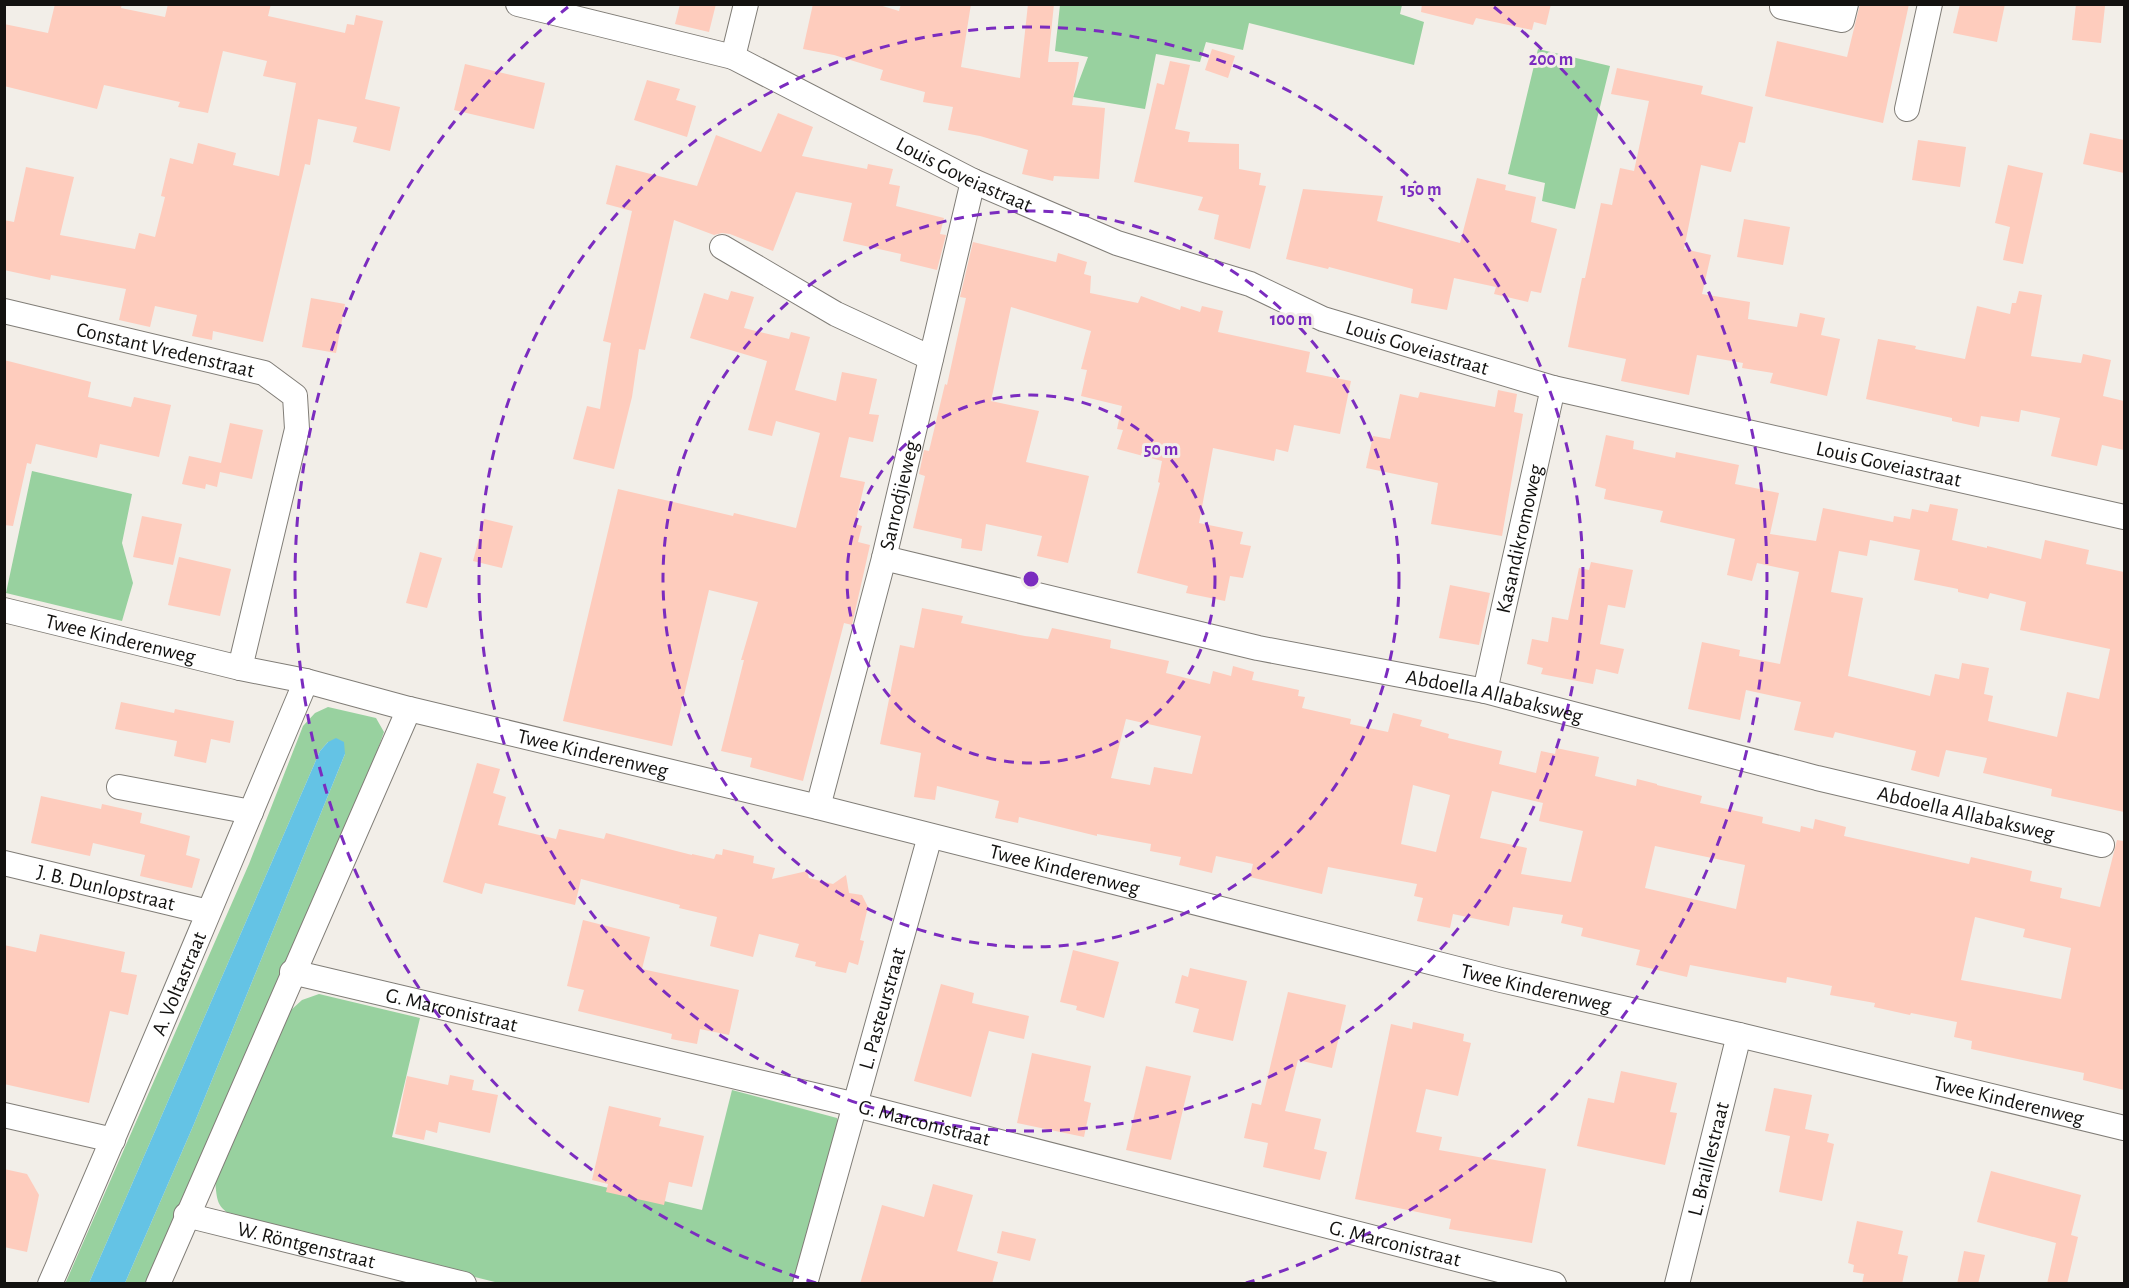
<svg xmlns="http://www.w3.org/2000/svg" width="2129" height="1288" viewBox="0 0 2129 1288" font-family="'Alegreya Sans',sans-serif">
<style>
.green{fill:#98d19f}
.water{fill:#64c3e5}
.building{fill:#feccbd;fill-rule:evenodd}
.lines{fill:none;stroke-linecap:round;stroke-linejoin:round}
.minor-casing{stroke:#807d77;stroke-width:26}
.minor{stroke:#fff;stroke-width:24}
.ring{fill:none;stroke:#7b2cbf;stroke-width:3;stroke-dasharray:10 8}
.labels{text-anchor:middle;stroke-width:6;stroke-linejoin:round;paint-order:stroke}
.street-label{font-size:21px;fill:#131210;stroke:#f2eee8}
.centre{fill:#7b2cbf;stroke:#f2eee8;stroke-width:3}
.ring-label{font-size:18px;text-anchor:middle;font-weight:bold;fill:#7b2cbf;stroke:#f2eee8;stroke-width:6;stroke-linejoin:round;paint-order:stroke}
</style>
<rect width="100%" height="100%" fill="#f2eee8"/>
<g class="green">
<polygon points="1402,5 1400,14 1424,22 1414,65 1249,23 1243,50 1206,42 1200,62 1156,54 1145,109 1073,97 1088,57 1055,51 1060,5"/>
<polygon points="1538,49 1610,66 1575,209 1542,201 1545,183 1508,174"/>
<polygon points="32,471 132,494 122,543 133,583 122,621 6,593"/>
<polygon points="328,707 376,718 384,732 374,760 319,889 145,1283 125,1283 194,1124 345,754 328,742 320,751 89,1283 65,1284 249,864 303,726 315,713"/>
<path d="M319,994L420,1018L392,1137L702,1210L732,1090L837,1118L841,1128L795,1283H499L236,1218C216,1207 217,1201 215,1179L291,1010L302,1000Z"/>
</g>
<polygon class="water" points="336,738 344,742 345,754 194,1124 125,1283 89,1283 320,751 328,742"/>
<g class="building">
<polygon points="55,4 122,4 121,8 165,17 168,4 271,4 268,16 345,33 347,24 354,25 356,15 383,21 365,99 400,107 390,151 353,142 357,127 318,119 310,165 305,164 263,342 213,331 212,340 192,336 197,315 155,306 150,327 119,320 126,289 51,275 50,280 4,270 4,220 14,222 26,167 74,177 60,235 135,249 139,233 155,237 165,197 161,196 170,158 193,164 198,143 236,153 233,165 279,176 296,83 263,76 267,61 223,51 208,113 178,107 180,102 104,85 97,109 4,86 4,24 48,33"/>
<polygon points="680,4 716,4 709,32 675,24"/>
<polygon points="813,4 876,4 899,11 901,4 971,4 961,67 1020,78 1028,4 1054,4 1048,62 1079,62 1072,105 1105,108 1099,179 1054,176 1053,181 1022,174 1028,150 980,136 948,130 953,107 923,102 925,92 880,80 883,70 834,55 803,49"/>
<polygon points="1422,4 1551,4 1546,25 1534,22 1532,30 1476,18 1473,25 1421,12"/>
<polygon points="1860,4 1909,4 1883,123 1765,96 1777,41 1847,57"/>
<polygon points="1960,4 2005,4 1997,42 1953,33"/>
<polygon points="2076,4 2105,6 2101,43 2072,40"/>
<polygon points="1212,49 1235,56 1228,78 1205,70"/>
<polygon points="1170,61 1190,65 1175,129 1190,132 1188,142 1239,144 1239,169 1261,173 1259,185 1266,186 1250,249 1214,239 1219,215 1198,210 1203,197 1134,182 1157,83 1164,85"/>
<polygon points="465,64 545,83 534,129 454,110"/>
<polygon points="1617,68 1703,86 1701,94 1753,107 1745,143 1739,142 1731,172 1701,165 1684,249 1711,255 1702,294 1750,302 1748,319 1797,327 1800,313 1825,318 1821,335 1840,339 1827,396 1770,383 1773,373 1742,368 1743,363 1697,355 1689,395 1621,381 1626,359 1568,347 1582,278 1585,278 1601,203 1612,205 1620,168 1634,171 1649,101 1611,94"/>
<polygon points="647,80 680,89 676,100 696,106 687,137 634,120"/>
<polygon points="778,113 813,127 802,156 867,169 868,164 893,169 889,184 900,186 896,206 944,218 940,234 946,235 937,270 900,261 901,254 843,241 852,203 796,192 773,251 730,234 722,233 714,235 674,220 645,350 639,349 632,397 614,469 573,459 587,406 600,409 611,343 603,341 632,211 606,204 616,165 697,186 716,135 761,152"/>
<polygon points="2090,133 2124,140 2124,173 2083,164"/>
<polygon points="1918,140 1966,147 1960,187 1912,180"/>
<polygon points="2008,165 2043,173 2023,264 2003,260 2010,227 1995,223"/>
<polygon points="1477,178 1506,185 1505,190 1536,197 1531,222 1557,229 1541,293 1531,291 1528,302 1494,294 1496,287 1454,278 1447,310 1411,303 1413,289 1329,267 1328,269 1286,259 1303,189 1383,196 1377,221 1460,243"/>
<polygon points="1744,219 1790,227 1783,265 1737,257"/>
<polygon points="973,242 1056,262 1058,253 1087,262 1084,274 1091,276 1090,293 1138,303 1141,296 1180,310 1181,306 1200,312 1202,306 1223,311 1218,332 1310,352 1306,372 1351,381 1340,434 1294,425 1288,452 1276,449 1274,461 1213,448 1199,523 1243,532 1240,544 1251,546 1243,578 1230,576 1225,601 1186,593 1188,586 1137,573 1160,483 1158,482 1162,461 1117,449 1123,430 1117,429 1122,406 1081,396 1087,370 1081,369 1091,331 1011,307 991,401 1039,411 1026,462 1089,476 1068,563 1037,556 1042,536 986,524 982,551 961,548 962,539 913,528 925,476 919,474 924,450 929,451 945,384 947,385 966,298 960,297"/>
<polygon points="731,291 754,297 744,328 789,339 791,332 810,337 795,390 836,401 842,372 877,379 869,414 879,415 873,442 849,437 840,477 865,482 855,524 862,526 858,542 870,545 852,625 844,623 803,781 750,767 752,758 721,751 744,660 741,660 758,602 709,590 672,746 563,721 618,489 733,516 734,513 796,528 820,433 776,421 772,436 748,430 767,361 690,338 704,293 728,300"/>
<polygon points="2019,291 2042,295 2031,356 2081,363 2083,354 2111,360 2103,396 2124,401 2124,450 2102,445 2097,466 2051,456 2060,418 2021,410 2019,422 1981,416 1979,427 1952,421 1952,418 1866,399 1878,339 1916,346 1915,349 1965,359 1977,306 2010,314 2012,303 2016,303"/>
<polygon points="311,298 345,304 336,353 302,347"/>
<polygon points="4,360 91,382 88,397 131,407 134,397 171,405 159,457 100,444 97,458 36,444 31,464 27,463 13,526 4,525"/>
<polygon points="1498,390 1517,394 1514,412 1523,414 1502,536 1431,524 1438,483 1366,468 1373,436 1390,439 1400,394 1418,398 1420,392 1495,407"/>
<polygon points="230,423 263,430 252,479 220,472 217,487 206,484 205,489 182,484 189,456 221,463"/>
<path d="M1606,435L1634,441L1633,449L1675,458L1676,452L1739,465L1735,484L1779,493L1770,534L1816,541L1823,508L1893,522L1894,516L1910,519L1912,509L1928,512L1930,504L1958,509L1952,540L1987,548V546L2041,559L2045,540L2089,550L2086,564L2124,572V812L2051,796L2052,789L1983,773L1987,758L1946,750L1939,777L1911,770L1916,751L1835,732L1833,738L1794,730L1801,702L1746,690L1740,720L1688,709L1702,642L1740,650L1739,656L1780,664L1799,572L1757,563L1752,581L1727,575L1735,539L1660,522L1663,511L1604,499L1606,489L1595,486ZM1870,540L1920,550L1914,580L1958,589V592L1988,599L1990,593L2026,602L2020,630L2110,649L2099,699L2067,692L2057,737L1988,721L1993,696L1984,694L1989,668L1962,663L1959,679L1935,674L1930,696L1848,676L1863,598L1831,592L1839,551L1867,556Z"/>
<polygon points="142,516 182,524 173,565 133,557"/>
<polygon points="484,519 513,526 502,568 473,561"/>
<polygon points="420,552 442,558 427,608 406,603"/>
<polygon points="179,557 231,569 220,616 168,605"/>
<polygon points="1591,562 1633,570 1625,608 1608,605 1600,644 1624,649 1618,674 1596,669 1593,684 1541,674 1543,668 1527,664 1532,639 1548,642 1552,617 1568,620 1579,568 1589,570"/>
<polygon points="1450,585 1490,593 1479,645 1439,638"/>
<path d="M922,608L963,616L961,623L1025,636L1048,639L1052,628L1111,640L1110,648L1169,661L1166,673L1210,684L1213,671L1231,676L1233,666L1254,672L1252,680L1299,690L1298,696L1305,697L1302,708L1351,719L1350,724L1388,732L1393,713L1422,720L1420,726L1449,734L1448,738L1502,751L1499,764L1536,773L1541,751L1555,754L1556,748L1599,757L1595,776L1636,786L1637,779L1657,784V785L1702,796L1700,803L1763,817L1762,823L1800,832L1801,826L1813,829L1815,819L1846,827L1844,836L1969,864L1971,857L2032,871L2030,881L2062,888L2060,898L2100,907L2117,840L2124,841V1090L2083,1080L2084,1073L1971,1049L1972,1041L1954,1037L1957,1022L1911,1013L1910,1015L1874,1007L1875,1003L1830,995L1832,986L1787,977L1786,983L1690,965L1687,977L1636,965L1640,950L1581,936L1583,928L1561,923L1563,915L1513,907L1509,926L1453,914L1450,928L1417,921L1423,898L1414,896L1417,884L1328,867L1322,894L1250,877L1253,864L1216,856L1212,873L1179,865L1181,857L1150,851L1151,844L1097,834V836L1019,817L1018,823L995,818L999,801L937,786L935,800L914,797L921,753L880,744L900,645L914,648ZM1126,719L1201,736L1192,774L1154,767L1150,785L1111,778ZM1413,785L1450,795L1436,852L1401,844ZM1492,791L1543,803L1539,821L1583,831L1571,882L1521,874L1527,848L1480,838ZM1655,846L1745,865L1736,909L1645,888ZM1975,917L2025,929L2023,937L2071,948L2061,999L1961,980Z"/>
<polygon points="121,702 174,713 175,709 234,721 230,743 211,739 206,763 174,756 177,741 115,729"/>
<polygon points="477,763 500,769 493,793 506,797 498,825 556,839 559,829 604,839 606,833 692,855 692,854 714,859 716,854 722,855 723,849 754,856 753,863 775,868 772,879 807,871 809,878 833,884 846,875 849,893 862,895 868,907 860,940 864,941 858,965 849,962 846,973 815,966 816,962 795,957 799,944 759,934 753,957 710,946 717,917 679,908 680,905 581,879 575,905 485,883 482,894 443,882"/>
<polygon points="41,796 101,809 102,804 142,813 140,823 190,836 186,855 200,859 192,888 140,876 145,855 93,843 90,856 31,843"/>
<polygon points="583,920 650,937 642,969 739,990 729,1035 700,1029 697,1044 671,1039 672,1034 578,1011 584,990 567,986"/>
<polygon points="40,934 125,952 121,972 137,975 128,1015 110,1011 89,1103 4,1084 4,945 36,952"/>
<polygon points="1073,950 1119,962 1104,1018 1076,1010 1077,1006 1060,1002"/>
<polygon points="1190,968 1247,981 1233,1041 1193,1032 1199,1009 1175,1003 1182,975 1188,977"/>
<polygon points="941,984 974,993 972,1003 1029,1016 1024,1039 989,1031 971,1097 914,1081"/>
<polygon points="1288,992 1346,1005 1332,1068 1298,1060 1285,1111 1321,1119 1314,1149 1327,1152 1320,1180 1263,1167 1268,1143 1244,1138 1252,1103 1261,1105"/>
<polygon points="1413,1022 1464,1034 1463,1041 1471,1043 1458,1096 1426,1089 1416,1132 1442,1137 1439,1150 1546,1169 1532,1243 1449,1229 1451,1219 1355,1199 1391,1024 1412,1029"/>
<polygon points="1032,1053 1091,1066 1084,1101 1091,1103 1084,1137 1017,1123"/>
<polygon points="1146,1066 1191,1076 1171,1160 1126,1150"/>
<polygon points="1621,1071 1677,1083 1670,1112 1677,1113 1665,1165 1577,1146 1588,1098 1614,1103"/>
<polygon points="450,1075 474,1080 472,1090 498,1095 490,1133 439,1122 437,1133 426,1130 424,1140 395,1134 407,1076 448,1085"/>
<polygon points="1774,1088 1812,1095 1805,1129 1829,1134 1827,1142 1834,1144 1822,1201 1779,1192 1790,1136 1765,1131"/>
<polygon points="609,1106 661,1118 659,1126 704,1136 692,1187 669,1182 664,1205 606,1192 608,1184 592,1180"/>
<polygon points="4,1169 27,1174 39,1195 27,1252 4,1247"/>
<polygon points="1991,1171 2081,1195 2071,1235 2078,1237 2067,1284 2047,1284 2056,1243 1977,1222"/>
<polygon points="933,1184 973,1195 957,1251 998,1262 992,1284 860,1284 882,1205 924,1217"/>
<polygon points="1857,1221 1903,1231 1898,1254 1908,1256 1902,1284 1862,1284 1864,1274 1853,1272 1854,1265 1848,1263"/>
<polygon points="1002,1231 1036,1239 1030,1261 997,1253"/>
<polygon points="1964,1251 1985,1255 1978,1284 1957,1284"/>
</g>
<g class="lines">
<g class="minor-casing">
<g id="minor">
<polyline points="518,4 733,57"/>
<path id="s1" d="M746,4L733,57L973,181L1117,243L1250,284L1323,319L1553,388L2124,517"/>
<polyline points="1782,7 1842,20 1846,4"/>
<polyline points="1907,109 1930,4"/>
<polyline points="722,247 836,314 931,358"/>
<path id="s2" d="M4,311L264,373L295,396L297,429L240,668"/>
<path id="s3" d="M884,558L1258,648L1485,691L1817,778L2102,845"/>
<path id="s4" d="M4,610L240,668L306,681L409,709L818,807L1501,980L1739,1035L2124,1128"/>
<path id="s5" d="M1485,691L1553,388"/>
<polyline points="119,787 251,812"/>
<path id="s6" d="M818,807L884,558L973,181"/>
<path id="s7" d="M4,863L208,912"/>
<path id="s8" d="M292,972L856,1105L1554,1284"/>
<polyline points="4,1115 113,1140"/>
<path id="s9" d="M186,1215L464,1284"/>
<path id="s10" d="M50,1284C138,1084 221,882 306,681"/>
<polyline points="158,1284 409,709"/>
<path id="s11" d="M805,1284L930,836"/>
<path id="s12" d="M1677,1284L1739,1035"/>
</g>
</g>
<use href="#minor" class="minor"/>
</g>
<g class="ring">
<circle cx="1031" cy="579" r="184"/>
<circle cx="1031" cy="579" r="368"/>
<circle cx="1031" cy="579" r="552"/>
<path d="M816 1283A736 736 0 0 1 568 7M1494 7A736 736 0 0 1 1246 1283"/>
</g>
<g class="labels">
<g class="street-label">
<text dy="7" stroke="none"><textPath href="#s1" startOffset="314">Louis Goveiastraat</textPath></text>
<text dy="7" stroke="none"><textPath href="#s1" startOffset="800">Louis Goveiastraat</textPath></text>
<text dy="7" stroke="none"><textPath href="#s2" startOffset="166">Constant Vredenstraat</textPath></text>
<text dy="7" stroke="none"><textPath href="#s1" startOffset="1286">Louis Goveiastraat</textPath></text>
<text dy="7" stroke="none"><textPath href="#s6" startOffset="322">Sanrodjieweg</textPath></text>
<text dy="7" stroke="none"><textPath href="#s5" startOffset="156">Kasandikromoweg</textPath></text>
<text dy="7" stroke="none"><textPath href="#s4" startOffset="120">Twee Kinderenweg</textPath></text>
<text dy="7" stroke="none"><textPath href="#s3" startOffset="626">Abdoella Allabaksweg</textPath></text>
<text dy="7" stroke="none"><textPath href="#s4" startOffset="606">Twee Kinderenweg</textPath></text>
<text dy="7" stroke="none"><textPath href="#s3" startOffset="1112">Abdoella Allabaksweg</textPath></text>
<text dy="7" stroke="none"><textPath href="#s4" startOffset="1092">Twee Kinderenweg</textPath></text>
<text dy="7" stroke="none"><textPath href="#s7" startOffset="105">J. B. Dunlopstraat</textPath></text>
<text dy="7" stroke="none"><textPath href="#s10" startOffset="327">A. Voltastraat</textPath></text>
<text dy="7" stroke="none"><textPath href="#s4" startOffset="1578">Twee Kinderenweg</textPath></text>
<text dy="7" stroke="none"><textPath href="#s11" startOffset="286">L. Pasteurstraat</textPath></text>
<text dy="7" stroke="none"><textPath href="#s8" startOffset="164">G. Marconistraat</textPath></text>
<text dy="7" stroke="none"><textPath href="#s4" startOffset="2064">Twee Kinderenweg</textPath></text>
<text dy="7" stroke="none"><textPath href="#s8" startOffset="650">G. Marconistraat</textPath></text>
<text dy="7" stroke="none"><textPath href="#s12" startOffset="129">L. Braillestraat</textPath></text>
<text dy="7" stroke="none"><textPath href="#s8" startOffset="1136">G. Marconistraat</textPath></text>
<text dy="7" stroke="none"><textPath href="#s9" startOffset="124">W. Röntgenstraat</textPath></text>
</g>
</g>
<circle cx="1031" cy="579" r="9" class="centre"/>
<g class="ring-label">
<text x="1551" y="65">200 m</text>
<text x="1421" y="195">150 m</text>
<text x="1291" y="325">100 m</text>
<text x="1161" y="455">50 m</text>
</g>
<rect width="2129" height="1288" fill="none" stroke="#131210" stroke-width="12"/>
</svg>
